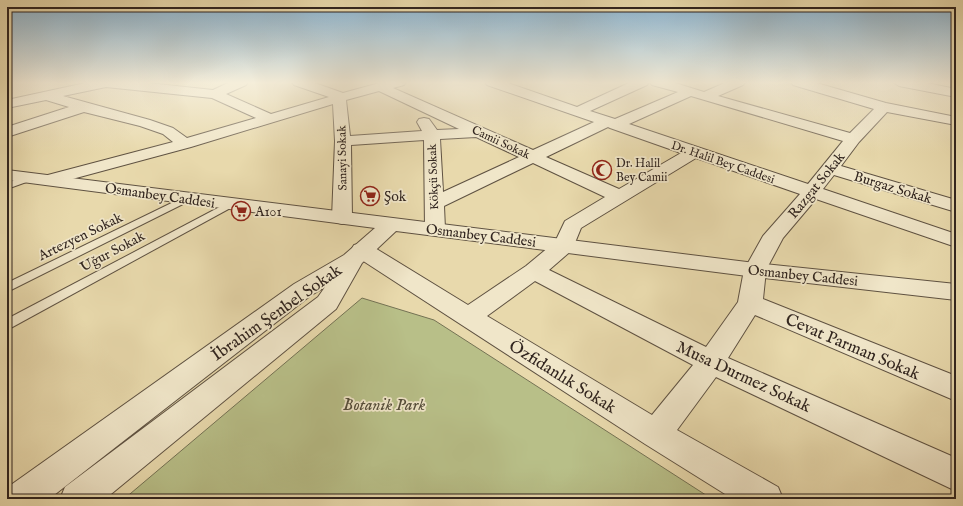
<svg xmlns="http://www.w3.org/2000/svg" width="963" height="506" viewBox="0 0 963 506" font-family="'IM FELL English',serif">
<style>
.green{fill:#b8bf88;stroke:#747254}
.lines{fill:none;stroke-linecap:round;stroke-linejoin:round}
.service-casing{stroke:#5f5242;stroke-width:2}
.minor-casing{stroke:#5f5242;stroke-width:2}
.tertiary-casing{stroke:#5f5242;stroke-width:2}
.service{fill:#f0e6c9;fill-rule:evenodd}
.minor{fill:#f0e6c9;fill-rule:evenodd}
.tertiary{fill:#f0e6c9;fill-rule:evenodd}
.labels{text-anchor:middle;stroke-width:3.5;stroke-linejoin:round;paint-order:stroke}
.far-street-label{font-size:12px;fill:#31251f;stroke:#f0e6c9}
.far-poi-label{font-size:12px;fill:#31251f;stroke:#f0e6c9;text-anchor:start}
.street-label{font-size:14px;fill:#31251f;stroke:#f0e6c9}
.poi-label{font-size:14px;fill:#31251f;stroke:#f0e6c9;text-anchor:start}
.near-street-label{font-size:17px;fill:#31251f;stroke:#f0e6c9}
.near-park-label{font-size:17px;font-style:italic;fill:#534c39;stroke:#f0e6c9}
</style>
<rect width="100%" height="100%" fill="#e8d9ac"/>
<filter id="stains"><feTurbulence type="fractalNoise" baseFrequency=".005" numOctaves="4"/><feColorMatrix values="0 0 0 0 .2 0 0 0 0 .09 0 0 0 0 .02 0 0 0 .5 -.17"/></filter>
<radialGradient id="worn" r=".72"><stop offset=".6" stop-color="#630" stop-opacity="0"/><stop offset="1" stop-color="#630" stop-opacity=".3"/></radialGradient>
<polygon class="green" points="362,298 434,320 712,499 124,499"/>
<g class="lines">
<g class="service-casing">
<g id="service">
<polygon points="29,175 33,178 32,180 7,189 7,183"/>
<polygon points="188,195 193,198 191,200 7,292 7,283"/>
<polygon points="231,201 236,204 234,206 7,330 7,319"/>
</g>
</g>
<g class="minor-casing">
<g id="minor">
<path d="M90,82H139L213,90L230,82H248L246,85L226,94L271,114L329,97L294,85L292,82H312L343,93L383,82H406L404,85L393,88L533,150L594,122L487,85L485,82H505L577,107L631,82H649L647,85L590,111L615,119L678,92L652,85L650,82H672L704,92L727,82H745L743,85L718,96L850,133L874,109L793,85L791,82H813L886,103L956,117V125L887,112L859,142L841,166L956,200V212L834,175L823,189L956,234V247L816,199L783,238L766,270L763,299L956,376V401L755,315L728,358L956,458V491L716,377L677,430L778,487L783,499H733L645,444L354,255L351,250L354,245L362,243L370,245L468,305L526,266L555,242L565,221L605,197L533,163L444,206L445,229L442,233L435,235L428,233L425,229L424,140L351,145L352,218L349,222L342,224L335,222L332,218L335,141L333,104L191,147L50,185L44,184L41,180L44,176L173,142L163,134L140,126L84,112L7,137V127L69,107L46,100L7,108V100ZM106,87L212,98L256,118L187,138L173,128L150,120L63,96ZM379,91L459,129L437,130L429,119L424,118L419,119L417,122L422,131L350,136L346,100ZM691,96L843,141L808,184L629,124ZM608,127L610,128L681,153L619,189L546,157ZM476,137L519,157L443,192L440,139ZM696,158L800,194L763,236L744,270L738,302L706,347L549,270L572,250L581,228ZM535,281L693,365L652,415L487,316Z"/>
<polygon points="893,82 922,82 956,89 956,97 899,86"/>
</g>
</g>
<g class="tertiary-casing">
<polygon id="tertiary" points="7,170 755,263 956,284 956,300 755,277 396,231 362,263 336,309 105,499 60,499 65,487 318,297 325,287 310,296 49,499 7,499 8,487 294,284 344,255 375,228 7,180"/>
</g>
<use href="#service" class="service"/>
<use href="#minor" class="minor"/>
<use href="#tertiary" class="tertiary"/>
</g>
<linearGradient id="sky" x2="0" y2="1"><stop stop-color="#89b5d4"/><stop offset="0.54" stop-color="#f5eeda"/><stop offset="1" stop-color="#f5eeda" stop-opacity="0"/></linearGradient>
<rect width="963" height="153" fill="url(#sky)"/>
<defs>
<g id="mosque-ring" transform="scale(1)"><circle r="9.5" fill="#f0e6c9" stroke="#8f2418" stroke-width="1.5"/><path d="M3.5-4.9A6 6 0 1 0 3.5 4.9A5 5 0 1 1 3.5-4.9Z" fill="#8f2418"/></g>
<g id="supermarket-ring" transform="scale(1)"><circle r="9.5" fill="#f0e6c9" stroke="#8f2418" stroke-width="1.5"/><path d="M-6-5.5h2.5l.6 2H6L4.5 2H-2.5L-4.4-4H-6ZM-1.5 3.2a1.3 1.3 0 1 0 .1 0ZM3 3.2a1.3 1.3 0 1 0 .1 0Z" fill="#8f2418"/></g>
</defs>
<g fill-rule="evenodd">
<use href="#mosque-ring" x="602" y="170"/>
<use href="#supermarket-ring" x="370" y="196"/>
<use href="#supermarket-ring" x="241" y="211"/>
</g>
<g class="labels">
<g class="far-street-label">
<text transform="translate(501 142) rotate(25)" y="4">Camii Sokak</text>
<text transform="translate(342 158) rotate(-91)" y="4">Sanayi Sokak</text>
<text transform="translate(723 162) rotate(19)" y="4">Dr. Halil Bey Caddesi</text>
<text transform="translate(433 177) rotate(-92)" y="4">Kökçü Sokak</text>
</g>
<g class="far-poi-label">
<text x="616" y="167">Dr. Halil<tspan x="616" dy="14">Bey Camii</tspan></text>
</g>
<g class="street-label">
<text transform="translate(816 185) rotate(-51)" y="5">Razgat Sokak</text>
<text transform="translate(893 187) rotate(17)" y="5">Burgaz Sokak</text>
<text transform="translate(160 195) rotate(8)" y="5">Osmanbey Caddesi</text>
<text transform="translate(481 235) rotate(7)" y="5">Osmanbey Caddesi</text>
<text transform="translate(80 236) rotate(-26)" y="5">Artezyen Sokak</text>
<text transform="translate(112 251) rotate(-28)" y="5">Uğur Sokak</text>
<text transform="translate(803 275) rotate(6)" y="5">Osmanbey Caddesi</text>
</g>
<g class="poi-label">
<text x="384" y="201">Şok</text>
<text x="255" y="216">A101</text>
</g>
<g class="near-street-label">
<text transform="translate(276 312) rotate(-35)" y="6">İbrahim Şenbel Sokak</text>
<text transform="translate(853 346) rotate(23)" y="6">Cevat Parman Sokak</text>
<text transform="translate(563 376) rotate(32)" y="6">Özfidanlık Sokak</text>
<text transform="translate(744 376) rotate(25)" y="6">Musa Durmez Sokak</text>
</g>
<g class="near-park-label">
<text x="384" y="410">Botanik Park</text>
</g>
</g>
<rect width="963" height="506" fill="none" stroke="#e8d9ac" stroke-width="24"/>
<rect x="8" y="8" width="947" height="490" fill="none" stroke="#31251f" stroke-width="2"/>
<rect x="12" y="12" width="939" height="482" fill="none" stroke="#31251f"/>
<rect width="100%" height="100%" filter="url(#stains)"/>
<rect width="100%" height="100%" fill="url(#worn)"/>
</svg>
